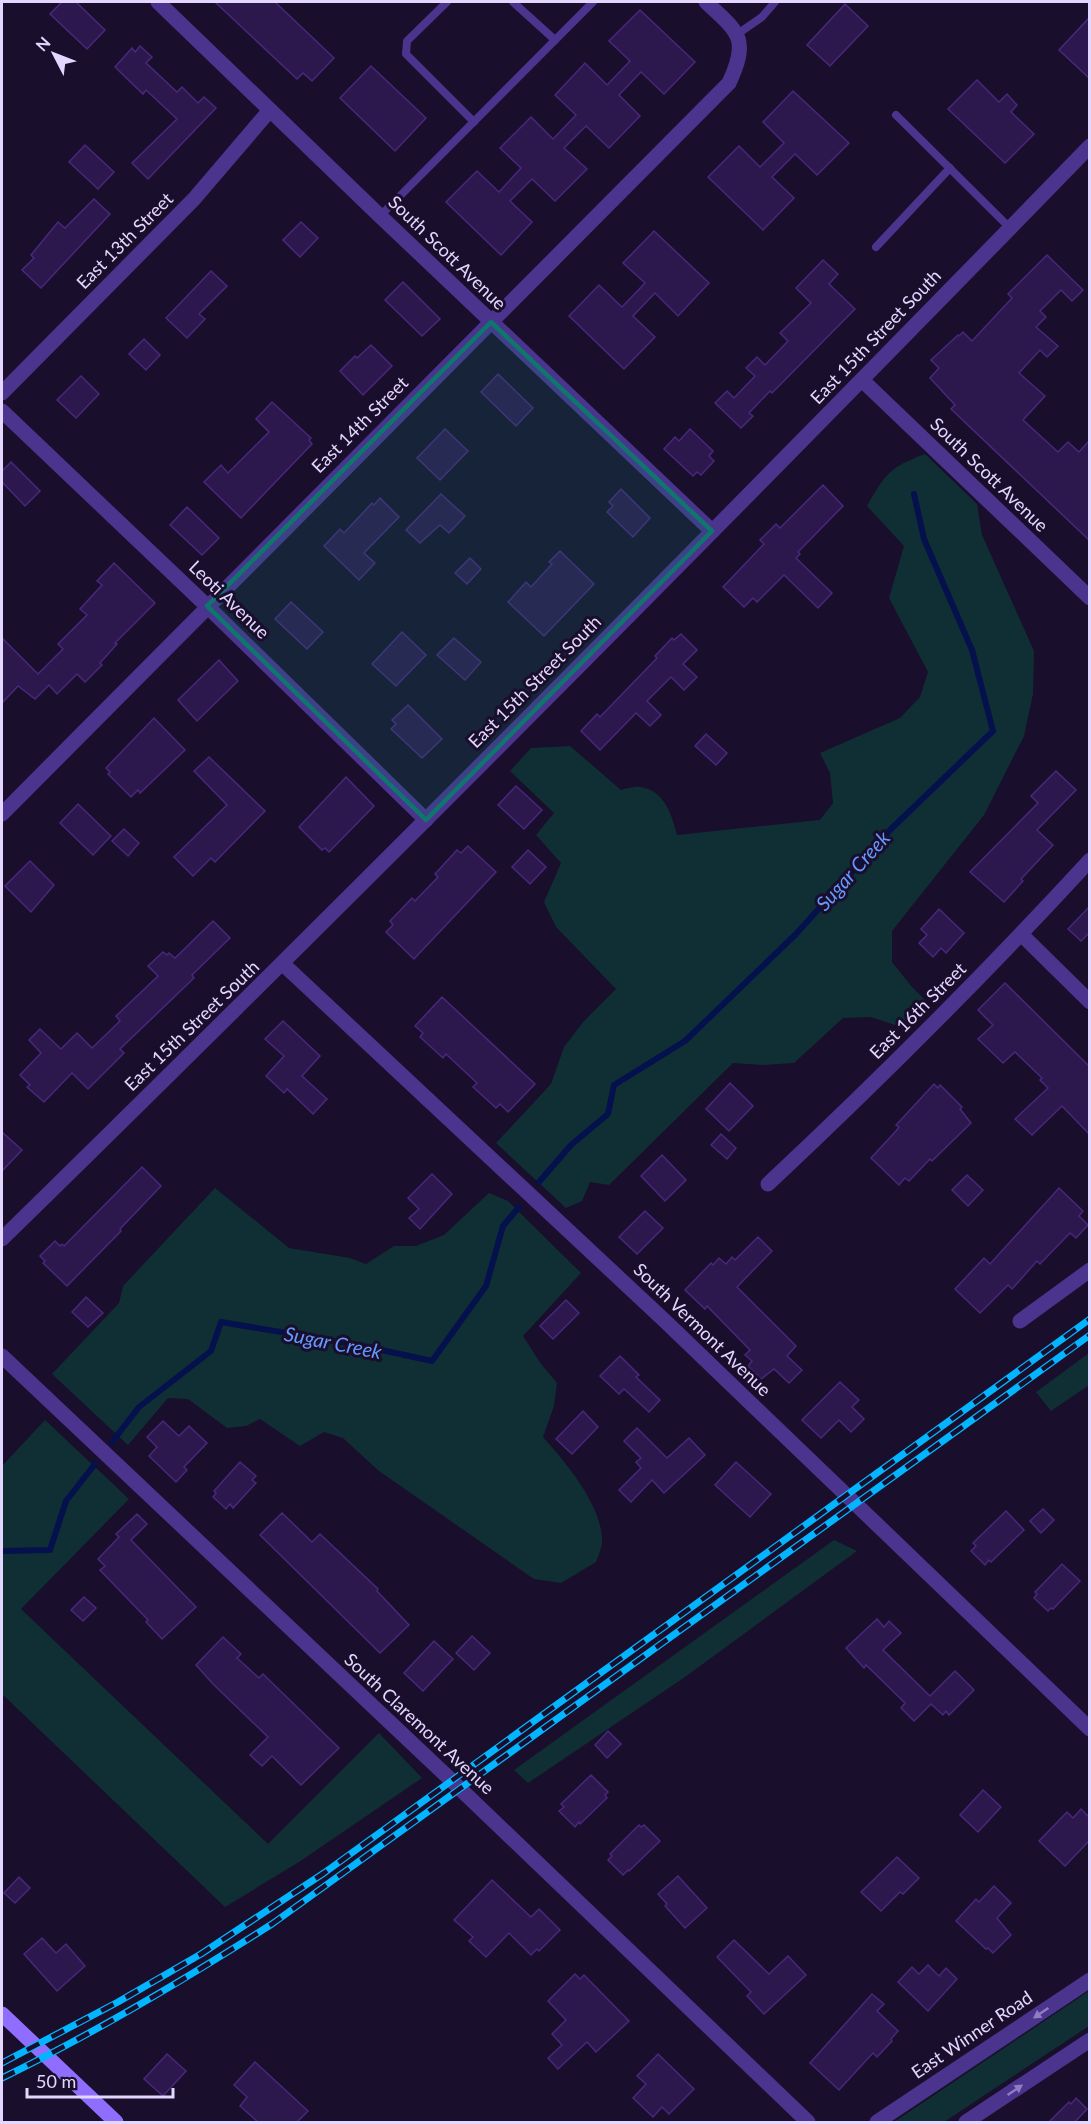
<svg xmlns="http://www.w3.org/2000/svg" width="1091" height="2124" viewBox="0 0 1091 2124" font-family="Lato,sans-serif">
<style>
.green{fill:#102f35}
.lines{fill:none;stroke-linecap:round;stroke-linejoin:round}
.stream{stroke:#05114d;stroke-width:6}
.building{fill:#2d184e;stroke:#49277c;stroke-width:1.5}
.service{stroke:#4a348e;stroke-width:8}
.minor{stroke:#4a348e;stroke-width:15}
.tertiary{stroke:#4a348e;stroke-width:15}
.secondary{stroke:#8f6eff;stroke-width:15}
.rail-casing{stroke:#03b4ff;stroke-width:7}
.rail{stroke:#190e2b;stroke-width:4.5;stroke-dasharray:14;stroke-linecap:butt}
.oneway{fill:#8f7dc1}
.marked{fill:#0f766e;fill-opacity:0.2;stroke:#0f766e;stroke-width:4.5;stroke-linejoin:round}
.labels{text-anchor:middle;stroke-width:6;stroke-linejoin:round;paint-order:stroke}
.street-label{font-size:18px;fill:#e4d7ff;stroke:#190e2b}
.water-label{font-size:20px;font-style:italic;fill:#6599ff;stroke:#190e2b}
</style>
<rect width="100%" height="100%" fill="#190e2b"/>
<g class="green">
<path d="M925,454L977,504L982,535L1034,651L1033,694L1024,736L984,815L892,931V962L912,987L930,1005L904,1028L871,1017L843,1018L794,1063L763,1065L733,1063L609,1185L590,1182L582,1201L566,1208L496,1143L551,1084L564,1047L584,1021L616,989L556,927L544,902L561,863L536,835L554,813L510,771L531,748L570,746L621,790C626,789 635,786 640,787C665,790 672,816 677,835L820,820L833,803L830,773L820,753L900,718L920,697L928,672L889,598L904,546L867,506C885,474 890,467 925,454Z"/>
<path d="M215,1188L289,1248L350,1258L366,1264L394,1246H416L444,1235L489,1193L508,1201L581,1273L523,1336L541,1364L557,1383L554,1406L543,1437C566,1463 604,1507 602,1544C601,1550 598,1556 596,1562L561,1583L534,1579L379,1471L343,1438L324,1432L300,1446L260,1419L246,1426L227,1428L188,1399L168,1398L128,1445L52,1374L119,1303L123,1286Z"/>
<polygon points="1089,1353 1089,1385 1051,1411 1036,1392"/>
<polygon points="45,1420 129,1499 21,1609 268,1844 379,1733 422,1778 299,1862 225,1907 2,1694 2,1466"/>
<polygon points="834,1540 857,1551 685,1677 528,1783 514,1770"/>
<polygon points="1089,1991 1089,2026 944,2122 894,2122"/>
</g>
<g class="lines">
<g class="stream">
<polyline points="539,1182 571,1145 608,1114 614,1085 685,1041 796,934 891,829 993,731 972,650 924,539 914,494"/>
<polyline points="112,1442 139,1407 211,1351 221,1322 363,1346 432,1361 486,1286 503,1226 519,1207"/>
<polyline points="2,1551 50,1550 66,1501 95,1464"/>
</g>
</g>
<g class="building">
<polygon points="62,2 76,2 105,30 87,49 50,14"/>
<polygon points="215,2 275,2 334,58 312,81 303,73 297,79"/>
<polygon points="845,4 868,26 830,66 807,45"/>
<polygon points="640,10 695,62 664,94 641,72 619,95 640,116 609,148 586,126 564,148 587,169 555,201 532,179 510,201 532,222 501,255 446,202 477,171 499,192 521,168 500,148 531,117 553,139 576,115 555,95 585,63 607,85 630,61 609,41"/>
<polygon points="1089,18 1089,78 1059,50"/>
<polygon points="140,46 152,57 146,63 177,92 182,87 198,103 204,97 216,108 148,179 132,163 177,119 146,90 143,94 115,67 132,48 135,52"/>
<polygon points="371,66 426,118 395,151 340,98"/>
<polygon points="977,80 999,102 1007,94 1017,105 1011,112 1034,134 1005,163 948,109"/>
<polygon points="793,91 849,143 817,175 795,154 772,177 794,198 763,230 708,177 739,146 760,167 784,143 763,122"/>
<polygon points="85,145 114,172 98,189 69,162"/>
<polygon points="94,199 110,214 41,288 22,270 34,258 31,255 58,222 65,228"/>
<polygon points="301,222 318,238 300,257 283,240"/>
<polygon points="654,231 709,283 678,316 655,293 633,316 655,337 624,369 569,316 599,285 622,307 645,283 623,263"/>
<polygon points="1047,255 1083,290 1072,301 1061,290 1040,311 1046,317 1036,327 1058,346 1047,357 1040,350 1019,373 1045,396 1023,420 1058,452 1068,442 1079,452 1089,441 1089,540 951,409 955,405 930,378 939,368 931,360 958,335 959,336 963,332 972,341 1012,298 1008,294"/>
<polygon points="823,260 838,274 829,284 855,309 772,393 770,391 749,413 753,416 741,428 715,403 727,391 734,398 755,376 746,368 757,357 765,365 788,341 780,333 811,303 796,288"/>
<polygon points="211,271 227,286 199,314 205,319 187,338 166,318"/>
<polygon points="403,282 440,319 422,336 385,300"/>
<polygon points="144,339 160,355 146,370 129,354"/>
<polygon points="371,345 392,366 363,395 340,371 355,356 357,358"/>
<polygon points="498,374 533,408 516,426 481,392"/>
<polygon points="81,376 99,394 76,418 57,400"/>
<polygon points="272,402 311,438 309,440 312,444 241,518 204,482 221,465 228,473 269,432 256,419"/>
<polygon points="445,429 468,451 440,480 417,458"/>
<polygon points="690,429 713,451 709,456 714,461 701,475 697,472 693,476 664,449 675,437 679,441"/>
<polygon points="11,462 40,491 25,506 2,482 2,471"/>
<polygon points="823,485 843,506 798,552 800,554 796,558 832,593 818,608 784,575 757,602 753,598 744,607 723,587 764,544 760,540 776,524 780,528"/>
<polygon points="621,489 650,518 633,537 607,512 613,506 609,502"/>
<polygon points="441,494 465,516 449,533 440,525 420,543 406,530"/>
<polygon points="380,498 399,517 364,553 375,563 359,580 324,546 340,529 344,533 372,503 374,505"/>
<polygon points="187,507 219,538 202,555 170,525"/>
<polygon points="560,551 594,584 544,636 508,602 526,582 531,587 552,564 549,562"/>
<polygon points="470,558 481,569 467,584 455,573"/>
<polygon points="114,563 155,603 115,643 117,644 100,663 102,665 85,682 77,674 57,694 49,685 35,699 18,686 2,703 2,638 38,674 63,649 58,644 87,615 80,609 102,585 97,581"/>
<polygon points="291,602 323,632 307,649 275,619"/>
<polygon points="402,632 426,655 396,686 372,664"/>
<polygon points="681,634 697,650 683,664 697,677 684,690 671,677 647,701 661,715 650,726 636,713 600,750 581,731 597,714 600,717 657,658 655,656 672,638 674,640"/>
<polygon points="454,638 481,662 465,680 437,655"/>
<polygon points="219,660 238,681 197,721 178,700"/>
<polygon points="408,705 442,739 422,758 391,729 396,724 392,720"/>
<polygon points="154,718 185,750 140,793 138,790 131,797 108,774 110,772 106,768"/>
<polygon points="706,734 727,753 716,765 695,746"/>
<polygon points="209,757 265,811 215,862 211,858 193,876 174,857 227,805 194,771"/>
<polygon points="1056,771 1076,790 1037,830 1053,845 1021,879 1023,881 1004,902 970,872 1038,803 1031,796"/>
<polygon points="346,777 374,806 329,852 325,848 322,850 299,827"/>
<polygon points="516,786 542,810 524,829 498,805"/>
<polygon points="78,804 111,836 93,855 60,823"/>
<polygon points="124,829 139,843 128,856 112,841"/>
<polygon points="468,846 496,872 414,959 386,932 393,925 390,921 412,898 415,901 438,877 435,874 457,850 461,853"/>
<polygon points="528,850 546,867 530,884 512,867"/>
<polygon points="30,861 54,885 31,912 5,886"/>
<polygon points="1089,907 1089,933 1081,941 1068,929"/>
<polygon points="939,909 964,933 946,953 941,948 933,957 919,943 927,935 921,929"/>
<polygon points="213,921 230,938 192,975 194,978 120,1049 124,1053 88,1089 72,1073 44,1102 27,1087 30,1085 20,1075 41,1053 29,1040 40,1029 61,1049 77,1033 92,1048 120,1021 116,1016 158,976 148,966 163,952 167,955 169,953 175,958"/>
<polygon points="1005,983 1089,1066 1089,1134 1062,1106 1032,1135 1015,1119 1048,1088 1040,1080 1042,1078 1015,1052 1003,1063 978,1039 993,1025 978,1010"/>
<polygon points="442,997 535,1084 508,1112 500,1104 496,1108 473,1087 477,1083 446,1054 443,1058 420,1037 423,1033 415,1026"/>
<polygon points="283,1021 320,1056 302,1076 327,1099 313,1114 287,1089 284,1093 266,1076 284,1056 265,1039"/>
<polygon points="730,1083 753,1106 729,1131 706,1109"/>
<polygon points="934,1084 938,1088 940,1085 962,1107 960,1109 971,1123 932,1161 930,1159 909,1181 905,1178 899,1185 871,1158 896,1131 899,1127 896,1125"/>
<polygon points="2,1132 22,1150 2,1171"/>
<polygon points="721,1134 736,1148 727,1159 711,1145"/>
<polygon points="662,1155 686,1180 665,1201 641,1176"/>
<polygon points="142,1167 161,1186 120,1229 121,1231 67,1286 43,1263 45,1261 40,1256 55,1241 60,1246 62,1244 64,1246"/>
<polygon points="432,1174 452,1194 420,1229 409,1218 419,1209 408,1198"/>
<polygon points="967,1175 983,1190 968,1206 952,1190"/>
<polygon points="1059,1188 1083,1211 1079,1216 1088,1225 1076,1238 1070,1233 1040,1264 1037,1261 1012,1289 1008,1285 980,1313 955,1289 984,1258 990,1264"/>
<polygon points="645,1211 663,1228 637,1254 619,1237"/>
<polygon points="758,1237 772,1251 737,1287 796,1346 787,1356 802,1370 789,1383 774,1369 761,1379 748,1366 752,1361 745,1355 750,1350 707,1306 705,1309 685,1290 711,1263 713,1265 719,1258 726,1264 732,1257 735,1260"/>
<polygon points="86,1297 103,1313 88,1327 72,1312"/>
<polygon points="566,1300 579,1313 553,1339 540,1326"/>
<polygon points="620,1356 639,1375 636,1377 660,1400 649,1412 624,1389 619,1394 600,1376"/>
<polygon points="840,1382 859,1400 852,1407 864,1419 851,1432 839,1420 821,1438 802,1420"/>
<polygon points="583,1411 598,1427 572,1454 556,1439"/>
<polygon points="163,1421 179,1436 189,1426 207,1443 184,1467 187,1470 176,1482 149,1456 157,1447 147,1437"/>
<polygon points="637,1428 667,1458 689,1438 705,1455 664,1493 652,1480 631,1502 619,1490 641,1468 636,1462 641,1458 624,1441"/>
<polygon points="240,1462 256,1476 252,1480 256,1483 233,1508 230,1504 226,1509 213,1497 216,1493 214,1491"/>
<polygon points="736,1462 771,1494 750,1517 715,1485"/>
<polygon points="1043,1509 1054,1520 1041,1533 1030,1521"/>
<polygon points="1006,1511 1024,1530 991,1562 989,1560 985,1565 971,1551 976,1546 973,1543"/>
<polygon points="282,1513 312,1542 320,1534 378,1589 377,1591 409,1625 380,1653 260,1535"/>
<polygon points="137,1514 147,1524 131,1540 196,1607 162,1639 146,1622 148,1620 100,1570 105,1566 98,1559 119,1537 116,1534"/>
<polygon points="1062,1564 1080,1581 1053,1609 1051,1608 1048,1611 1034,1598 1037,1594 1035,1592"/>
<polygon points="84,1597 96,1608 83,1621 71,1610"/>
<polygon points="877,1619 884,1627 889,1621 901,1633 883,1650 930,1696 955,1671 974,1690 949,1715 946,1711 943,1715 931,1704 914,1721 901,1708 905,1703 866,1665 864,1668 846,1648"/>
<polygon points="472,1636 490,1653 474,1670 456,1653"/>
<polygon points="223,1637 241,1654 237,1658 259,1678 263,1674 339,1748 301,1785 272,1756 262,1766 250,1755 268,1737 213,1684 196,1665"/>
<polygon points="434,1641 453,1659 423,1691 404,1673"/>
<polygon points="608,1731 621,1744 607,1758 595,1745"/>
<polygon points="591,1775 608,1792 605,1795 607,1798 580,1824 579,1822 575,1827 559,1811 564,1807 561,1804"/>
<polygon points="983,1790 1001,1807 978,1832 960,1815"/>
<polygon points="1081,1809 1089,1817 1089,1841 1065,1866 1039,1841 1067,1812 1073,1818"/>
<polygon points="639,1825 641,1827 644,1825 660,1841 629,1871 628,1870 623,1875 608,1860 612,1856 610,1854"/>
<polygon points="897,1857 919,1878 903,1894 900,1892 881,1911 861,1892"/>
<polygon points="678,1876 707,1908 685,1928 665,1906 667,1904 658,1894"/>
<polygon points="19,1877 30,1888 15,1903 4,1893"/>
<polygon points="492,1880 531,1917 539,1909 560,1930 539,1951 537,1949 531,1955 509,1933 486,1957 469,1941 473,1937 454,1920"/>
<polygon points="994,1886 1011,1903 997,1918 1011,1935 993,1953 988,1948 986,1949 956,1921 976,1899 979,1902"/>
<polygon points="42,1938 56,1953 66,1944 85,1966 57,1991 24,1954"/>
<polygon points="734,1940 769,1974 788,1956 806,1975 764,2014 747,1996 751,1992 717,1957"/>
<polygon points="928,1965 939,1976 946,1968 957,1979 928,2011 898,1982 912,1967 919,1974"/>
<polygon points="575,1974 580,1979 584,1975 629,2021 596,2052 587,2042 558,2069 548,2058 562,2045 552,2034 566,2020 548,2001"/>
<polygon points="872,1994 884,2004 877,2011 898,2031 891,2039 892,2041 877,2057 873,2053 839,2090 810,2063"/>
<polygon points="167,2054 186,2071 163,2096 144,2079"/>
<polygon points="658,2054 694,2089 669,2114 662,2107 653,2117 633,2098 646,2084 637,2076"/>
<polygon points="255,2062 308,2111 297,2122 258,2122 240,2106 247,2097 234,2085"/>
<polygon points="1076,2098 1087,2109 1075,2122 1049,2122 1069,2102 1071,2104"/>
</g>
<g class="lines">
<g class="service">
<polyline points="447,2 407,41 406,54 474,122"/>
<polyline points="513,2 555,40"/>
<polyline points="736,35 762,17 775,2"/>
<polyline points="896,115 1010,228"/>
<polyline points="380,216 593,2"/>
<polyline points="876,247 950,168"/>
</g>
<g class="minor">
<polyline points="158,2 380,216 712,531"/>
<polyline points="862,380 1090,598"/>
<polyline points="2,393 194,199 270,110"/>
<polyline points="2,411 207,606 426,820"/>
<path d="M2,814L729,83C750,38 738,32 706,2"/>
<polyline points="1021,934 1090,1002"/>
<polyline points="283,964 665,1321 1090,1729"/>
<path d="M768,1184C879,1080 987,972 1090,860"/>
<path d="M2,1239C369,880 731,515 1090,146"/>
<polyline points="1020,1321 1090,1270"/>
<polyline points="2,1356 452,1781 808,2122"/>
</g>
<g class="tertiary">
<polyline points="877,2122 1090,1980"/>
<polyline points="966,2122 1090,2040"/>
</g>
<polyline class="secondary" points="2,2014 116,2122"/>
<g class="rail-casing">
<g id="rail">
<polyline points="2,2063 118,2002 201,1954 324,1873 1090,1319"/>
<path d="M2,2078C95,2033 184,1980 272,1924L1090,1335"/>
</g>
</g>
<use href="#rail" class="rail"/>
</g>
<defs><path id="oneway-solid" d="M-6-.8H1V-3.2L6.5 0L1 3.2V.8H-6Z" transform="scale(1.5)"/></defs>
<g class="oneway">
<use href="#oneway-solid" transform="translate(1041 2013) rotate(146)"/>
<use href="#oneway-solid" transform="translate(1015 2090) rotate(-34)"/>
</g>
<path class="marked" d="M491,322L712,531L426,820L207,606Z"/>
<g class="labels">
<g class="street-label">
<text transform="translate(125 241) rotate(-45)" y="6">East 13th Street</text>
<text transform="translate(447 253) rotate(44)" y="6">South Scott Avenue</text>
<text transform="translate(876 337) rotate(-46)" y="6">East 15th Street South</text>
<text transform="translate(360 425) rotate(-45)" y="6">East 14th Street</text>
<text transform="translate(989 475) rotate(44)" y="6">South Scott Avenue</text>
<text transform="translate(229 600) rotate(44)" y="6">Leoti Avenue</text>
<text transform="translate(535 682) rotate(-45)" y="6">East 15th Street South</text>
<text transform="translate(918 1011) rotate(-45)" y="6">East 16th Street</text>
<text transform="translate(192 1026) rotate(-44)" y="6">East 15th Street South</text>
<text transform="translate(702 1330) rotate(44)" y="6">South Vermont Avenue</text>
<text transform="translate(419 1724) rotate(43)" y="6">South Claremont Avenue</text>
<text transform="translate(972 2035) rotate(-34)" y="6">East Winner Road</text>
</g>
<g class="water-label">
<text transform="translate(853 871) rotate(-48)" y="7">Sugar Creek</text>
<text transform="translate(333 1343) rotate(11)" y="7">Sugar Creek</text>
</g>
</g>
<rect width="1091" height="2124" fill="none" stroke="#e4d7ff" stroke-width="6"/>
<g transform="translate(54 54) rotate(312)" stroke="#190e2b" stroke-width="4.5" paint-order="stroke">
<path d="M0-4.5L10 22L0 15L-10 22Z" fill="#e4d7ff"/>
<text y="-9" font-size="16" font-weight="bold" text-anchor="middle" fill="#e4d7ff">N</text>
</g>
<path d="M27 2088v9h146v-9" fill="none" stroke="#e4d7ff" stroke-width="3"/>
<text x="36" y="2088" font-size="18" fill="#e4d7ff" stroke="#190e2b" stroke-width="4.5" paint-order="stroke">50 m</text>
</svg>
